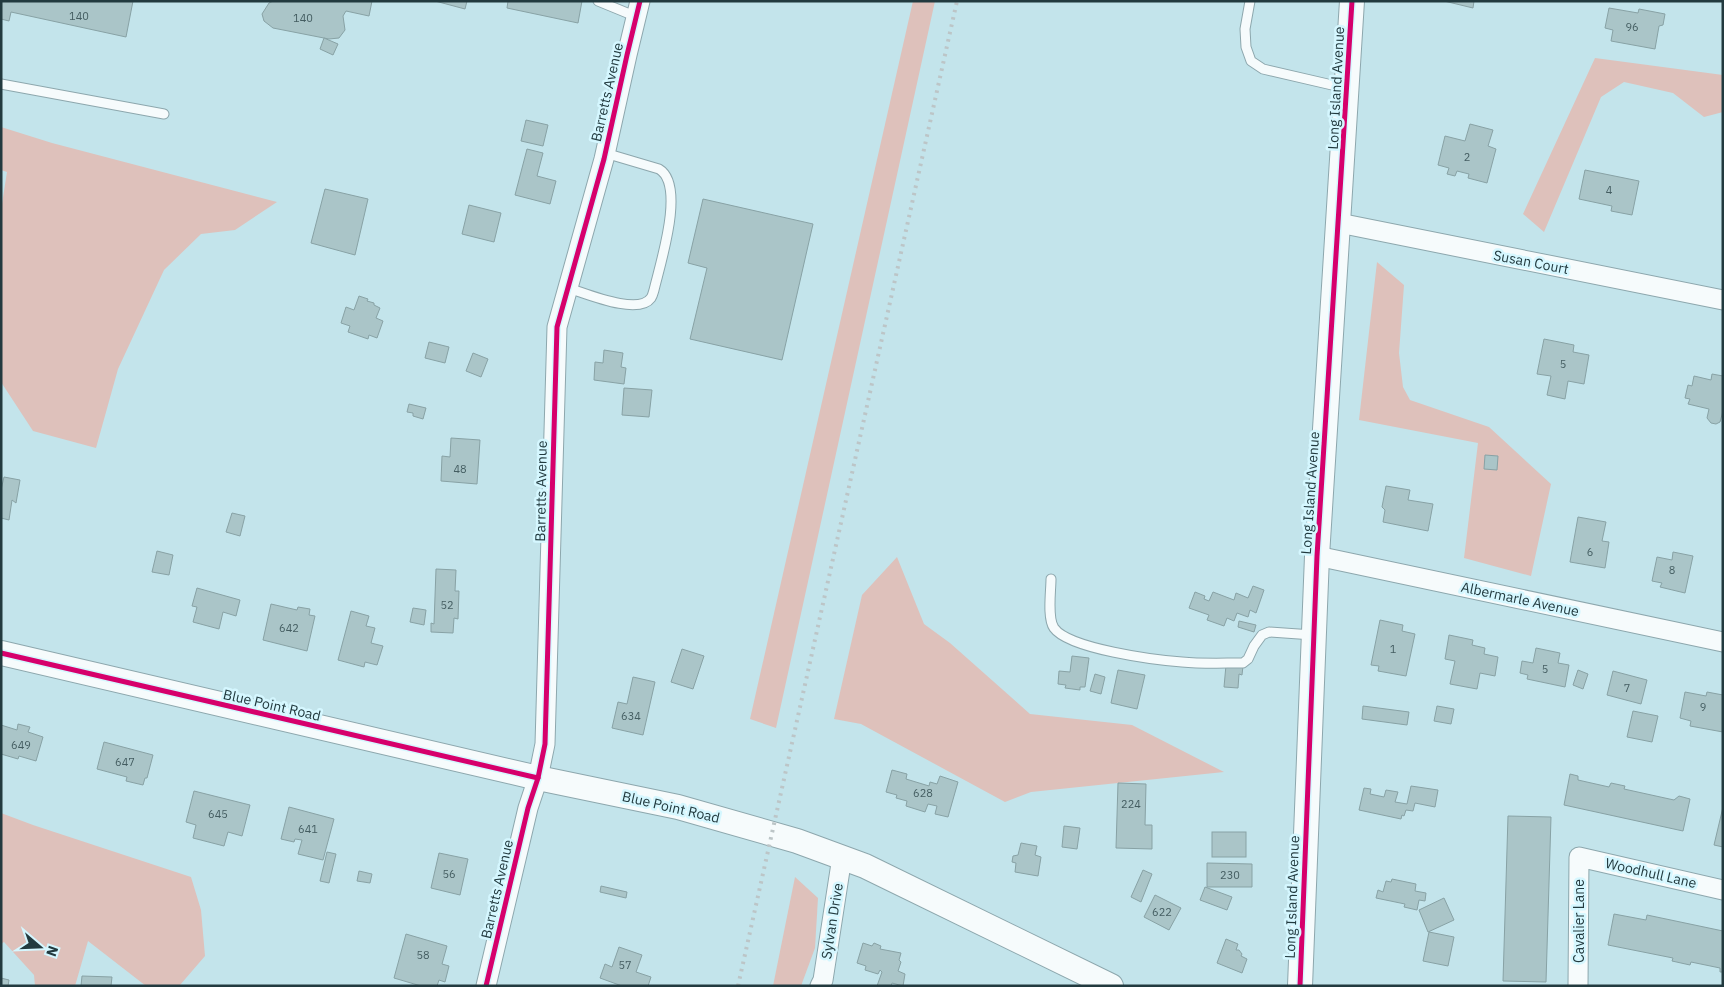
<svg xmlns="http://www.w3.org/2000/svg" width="1724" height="987" viewBox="0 0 1724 987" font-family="'IBM Plex Sans',sans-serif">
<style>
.green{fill:#dec1bb}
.building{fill:#aac5c8;stroke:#88a2a5}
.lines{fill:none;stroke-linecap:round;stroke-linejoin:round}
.service-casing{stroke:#8da7ad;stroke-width:11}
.minor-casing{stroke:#8da7ad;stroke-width:21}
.tertiary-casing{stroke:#8da7ad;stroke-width:26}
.service{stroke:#f6fbfc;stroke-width:9}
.minor{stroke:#f6fbfc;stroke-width:19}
.tertiary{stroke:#f6fbfc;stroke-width:24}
.rail{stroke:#bcc5c7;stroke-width:4;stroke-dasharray:2.5 5;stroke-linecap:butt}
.cycleway-casing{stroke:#d5f7ff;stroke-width:8}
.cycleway{stroke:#d6006c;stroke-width:5}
.labels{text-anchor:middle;stroke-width:5;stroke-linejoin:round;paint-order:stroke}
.number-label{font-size:11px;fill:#445d61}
.street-label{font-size:14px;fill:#223a3f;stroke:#d5f7ff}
</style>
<rect width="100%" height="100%" fill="#c3e4eb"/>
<g class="green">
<polygon points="913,1 935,1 776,728 750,719"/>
<polygon points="1595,58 1723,75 1723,112 1704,117 1673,93 1624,82 1601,97 1544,232 1523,214"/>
<polygon points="1,127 52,143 277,202 235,230 201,234 164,270 118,369 96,448 33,431 1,382 1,210 7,172 1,170"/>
<polygon points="1377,262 1404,285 1399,353 1403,387 1410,400 1489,427 1551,484 1531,576 1464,558 1478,443 1359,420"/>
<polygon points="897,557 924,624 950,643 1030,714 1132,725 1224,772 1031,792 1005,802 861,724 834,719 862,595"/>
<polygon points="1,813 33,825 191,877 201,910 205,956 180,985 146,986 88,941 75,986 35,986 34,975 4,942 1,944"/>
<polygon points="795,877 818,898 815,948 801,986 773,986"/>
</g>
<g class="building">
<polygon points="1,1 133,1 126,37 11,12 9,21 1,19"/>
<polygon points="273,1 372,1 369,16 346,11 343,16 345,30 339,38 329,39 273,28 264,21 262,14 269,3"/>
<polygon points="435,1 467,1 465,9"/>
<polygon points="508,1 582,1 578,23 507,8"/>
<polygon points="1444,1 1474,1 1473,8"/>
<polygon points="1609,8 1638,13 1639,9 1665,14 1663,25 1659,26 1655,49 1611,41 1613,30 1605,28"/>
<polygon points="324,38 338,44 333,55 320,49"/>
<polygon points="526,120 548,125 543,146 521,141"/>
<polygon points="1470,124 1493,130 1488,146 1496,149 1487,183 1468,178 1469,174 1457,171 1455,176 1447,174 1449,168 1438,165 1445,136 1465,141"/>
<polygon points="527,149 543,153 537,176 556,181 550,204 515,195"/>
<polygon points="1585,170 1639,181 1632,215 1611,211 1612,206 1579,199"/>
<polygon points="325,189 368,199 355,255 311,243"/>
<polygon points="703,199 813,224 782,360 690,339 707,268 688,263"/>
<polygon points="469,205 501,213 494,242 462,234"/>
<polygon points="359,296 368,299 367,301 374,303 374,305 380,308 376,318 383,321 377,338 369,335 368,339 348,332 350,326 341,323 346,307 354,310"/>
<polygon points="1544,339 1574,345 1573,352 1589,355 1584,384 1568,381 1565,399 1547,395 1551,376 1537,374"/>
<polygon points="429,342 449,347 445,363 425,358"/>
<polygon points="604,350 623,353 621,367 626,368 624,384 594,380 595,362 603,363"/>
<polygon points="473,353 488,359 481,377 466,371"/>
<polygon points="1712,374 1723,376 1723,411 1720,422 1716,424 1711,423 1707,418 1709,409 1688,404 1690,399 1685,398 1688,385 1692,386 1694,376 1711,380"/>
<polygon points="624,388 652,390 649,417 622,415"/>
<polygon points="409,404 426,408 423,419 413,416 413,413 407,412"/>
<polygon points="451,438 480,440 477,484 441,481 442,456 450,457"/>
<polygon points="1485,455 1498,456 1497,470 1484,469"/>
<polygon points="4,477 20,480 16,503 12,500 9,520 1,518 1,490"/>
<polygon points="1386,486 1410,490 1408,500 1433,504 1428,531 1383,522 1385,510 1382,507"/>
<polygon points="232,513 245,516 240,536 226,532"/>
<polygon points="1578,517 1606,522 1602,541 1609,542 1605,568 1570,562"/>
<polygon points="157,551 173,555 169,575 152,572"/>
<polygon points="1673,552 1693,556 1685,593 1660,587 1662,583 1652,581 1657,557 1672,560"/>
<polygon points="436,569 456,570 455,591 459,591 458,619 454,618 453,633 431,632 431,623 434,624"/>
<polygon points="1253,586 1264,590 1256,613 1250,610 1248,617 1237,613 1234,621 1227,618 1224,626 1207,620 1209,615 1189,608 1195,592 1205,596 1204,599 1209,601 1213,592 1234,600 1236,593 1248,598"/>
<polygon points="197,588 240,600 236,616 223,612 219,629 193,622 197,607 192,606"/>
<polygon points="271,604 297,610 298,607 310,609 309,615 315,616 307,651 263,640"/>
<polygon points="413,608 426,610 424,625 410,622"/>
<polygon points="351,611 369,616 366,626 375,628 371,643 383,646 377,665 365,662 364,667 338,660"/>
<polygon points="1380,620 1403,625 1402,631 1415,634 1406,676 1378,671 1379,666 1371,665"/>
<polygon points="1239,621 1256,625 1254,632 1238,627"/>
<polygon points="1449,635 1473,640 1472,645 1485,648 1484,654 1498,657 1495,676 1480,673 1477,689 1450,684 1455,661 1445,659"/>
<polygon points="1536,648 1560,653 1558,663 1569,665 1565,687 1527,679 1528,675 1520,673 1522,661 1533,663"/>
<polygon points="682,649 704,656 693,689 671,682"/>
<polygon points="1072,656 1089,658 1085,687 1080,687 1080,690 1065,688 1066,685 1058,684 1059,671 1070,672"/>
<polygon points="1226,665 1243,666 1242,675 1239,674 1238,688 1224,687"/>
<polygon points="1118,670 1145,675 1137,709 1111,703"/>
<polygon points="1578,670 1588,674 1583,689 1573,685"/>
<polygon points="1613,671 1647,680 1641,704 1607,695"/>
<polygon points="1095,674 1105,677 1101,694 1090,691"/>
<polygon points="633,677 655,682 643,735 612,728 618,702 627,704"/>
<polygon points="1685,692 1706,696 1707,692 1723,695 1723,732 1690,726 1691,721 1680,718"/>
<polygon points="1363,706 1409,712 1407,725 1362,719"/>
<polygon points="1437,706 1454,709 1451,724 1434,721"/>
<polygon points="1633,711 1658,716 1652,742 1627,737"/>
<polygon points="18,724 30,727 28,732 43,737 36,761 19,756 18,759 1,754 1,725 17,730"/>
<polygon points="104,742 153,755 147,778 145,778 143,785 126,781 127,777 97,769"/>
<polygon points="892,770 907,774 906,779 929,786 930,782 937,784 940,776 958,782 948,817 935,814 937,806 928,804 925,812 906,806 907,801 896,798 897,795 886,792"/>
<polygon points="1570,774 1578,776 1578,780 1609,787 1611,783 1625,786 1624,789 1674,800 1679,796 1690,799 1683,831 1564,805"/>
<polygon points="1118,783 1146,784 1145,825 1152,825 1152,849 1116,848"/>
<polygon points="1411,786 1438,790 1435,807 1415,803 1413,811 1406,810 1404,816 1402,815 1401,819 1359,810 1364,788 1371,789 1370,794 1384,797 1386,790 1398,792 1395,802 1407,804"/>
<polygon points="194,791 250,805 242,836 228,832 224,846 193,838 196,825 186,822"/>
<polygon points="289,807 334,819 323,860 298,854 302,840 295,839 294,842 281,839"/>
<polygon points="1723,807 1723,847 1714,845"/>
<polygon points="1508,816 1551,817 1546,982 1503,981"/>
<polygon points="1064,826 1080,828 1077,849 1062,847"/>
<rect x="1212" y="832" width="34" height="25"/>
<polygon points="1021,843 1037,846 1035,855 1041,857 1038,876 1015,872 1016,863 1012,862 1013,856 1018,855"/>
<polygon points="327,852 336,854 329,883 320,881"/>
<polygon points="439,853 468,859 460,895 431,888"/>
<polygon points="1207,863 1252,864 1252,887 1207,887"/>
<polygon points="1143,870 1152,874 1141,902 1131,897"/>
<polygon points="359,871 372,874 370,883 357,881"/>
<polygon points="1392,879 1416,884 1415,891 1426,893 1425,901 1419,900 1417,910 1404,907 1405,904 1376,898 1378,890 1383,892 1386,881 1391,882"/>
<polygon points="601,886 627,892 626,898 600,892"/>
<polygon points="1205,887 1232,897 1227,910 1200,900"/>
<polygon points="1155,895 1181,908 1169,930 1144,917"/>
<polygon points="1444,898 1454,920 1428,932 1419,910"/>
<polygon points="1614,914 1646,920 1647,915 1723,931 1723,972 1720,972 1720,968 1691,962 1690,965 1672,961 1673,958 1608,945"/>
<polygon points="1429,932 1454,937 1448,966 1423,961"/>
<polygon points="406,934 447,946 442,964 449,966 445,982 439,980 437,986 421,986 394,978"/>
<polygon points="1226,939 1238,944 1236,950 1239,950 1242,954 1241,956 1247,959 1242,973 1217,963"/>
<polygon points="863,943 872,946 874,943 881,946 880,949 901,953 899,960 901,962 898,971 905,974 903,986 892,983 891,986 877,986 882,972 880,970 878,974 865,970 866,966 857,963"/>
<polygon points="619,947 642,955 636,972 651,977 648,986 622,986 600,978 605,964 612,967"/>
<polygon points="82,976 112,977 111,986 81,986"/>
<polygon points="1,978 9,980 8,986 1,986"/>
</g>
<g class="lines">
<g class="service-casing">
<g id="service">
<polyline points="598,1 637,17"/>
<polyline points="1250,1 1245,29 1246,47 1251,61 1263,69 1345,88"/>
<polyline points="1,84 164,114"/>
<path d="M568,288C585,293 638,316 651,298C653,295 653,293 654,290C660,264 686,185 659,169L605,153"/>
<path d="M1051,579C1051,591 1047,618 1054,628C1069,649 1155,660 1182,662C1202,664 1223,663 1243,663L1248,659L1254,646L1262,635L1269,632L1313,635"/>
</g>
</g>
<g class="minor-casing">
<g id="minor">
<polyline points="1339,223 1723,300"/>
<polyline points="1317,556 1723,642"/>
<polyline points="486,986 528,808 538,778 545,744 557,327 604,159 627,55 640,1"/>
<polyline points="820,986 823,980 842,857"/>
<polyline points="1578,986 1579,857 1723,890"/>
</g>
</g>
<g class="tertiary-casing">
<g id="tertiary">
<polyline points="1,653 538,778 678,807 797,841 865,866 1111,986"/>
<polyline points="1300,986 1317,556 1352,1"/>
</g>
</g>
<use href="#service" class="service"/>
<use href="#minor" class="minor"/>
<use href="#tertiary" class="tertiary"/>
<polyline class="rail" points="738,986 957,1"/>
<g class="cycleway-casing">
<g id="cycleway">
<polyline points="1,653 538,778"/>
<polyline points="486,986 528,808 538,778 545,744 557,327 604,159 627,55 640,1"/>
<polyline points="1300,986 1317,556 1352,1"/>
</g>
</g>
<use href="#cycleway" class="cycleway"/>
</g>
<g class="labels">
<g class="number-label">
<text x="79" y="20">140</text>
<text x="303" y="22">140</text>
<text x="1632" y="31">96</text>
<text x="1467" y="161">2</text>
<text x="1609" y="194">4</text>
<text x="1563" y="368">5</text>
<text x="460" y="473">48</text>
<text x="1590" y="556">6</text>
<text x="1672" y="574">8</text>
<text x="447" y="609">52</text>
<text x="289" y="632">642</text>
<text x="1393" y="653">1</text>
<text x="1545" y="673">5</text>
<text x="1627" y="692">7</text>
<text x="1703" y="711">9</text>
<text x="631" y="720">634</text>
<text x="21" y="749">649</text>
<text x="125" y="766">647</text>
<text x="923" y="797">628</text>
<text x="1131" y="808">224</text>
<text x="218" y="818">645</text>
<text x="308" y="833">641</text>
<text x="449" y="878">56</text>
<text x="1230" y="879">230</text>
<text x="1162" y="916">622</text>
<text x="423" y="959">58</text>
<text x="625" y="969">57</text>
</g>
<g class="street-label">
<text transform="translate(1336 88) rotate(-87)" y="5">Long Island Avenue</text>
<text transform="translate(607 92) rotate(-77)" y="5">Barretts Avenue</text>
<text transform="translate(1531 262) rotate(11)" y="5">Susan Court</text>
<text transform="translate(541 491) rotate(-89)" y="5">Barretts Avenue</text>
<text transform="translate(1310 493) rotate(-86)" y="5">Long Island Avenue</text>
<text transform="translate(1520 599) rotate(12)" y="5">Albermarle Avenue</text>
<text transform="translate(272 705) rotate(13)" y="5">Blue Point Road</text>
<text transform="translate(671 807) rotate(13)" y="5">Blue Point Road</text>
<text transform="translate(1651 873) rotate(13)" y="5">Woodhull Lane</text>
<text transform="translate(497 889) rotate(-77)" y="5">Barretts Avenue</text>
<text transform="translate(1292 897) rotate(-88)" y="5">Long Island Avenue</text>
<text transform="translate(832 921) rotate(-81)" y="5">Sylvan Drive</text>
<text transform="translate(1579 921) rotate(-90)" y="5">Cavalier Lane</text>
</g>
</g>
<rect width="1724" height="987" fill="none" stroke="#223a3f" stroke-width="5"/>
<g transform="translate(40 947) rotate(109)" stroke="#d5f7ff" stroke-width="4" paint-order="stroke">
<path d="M0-4L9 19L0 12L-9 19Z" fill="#223a3f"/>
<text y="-8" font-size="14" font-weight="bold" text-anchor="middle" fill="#223a3f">N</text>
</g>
</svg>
